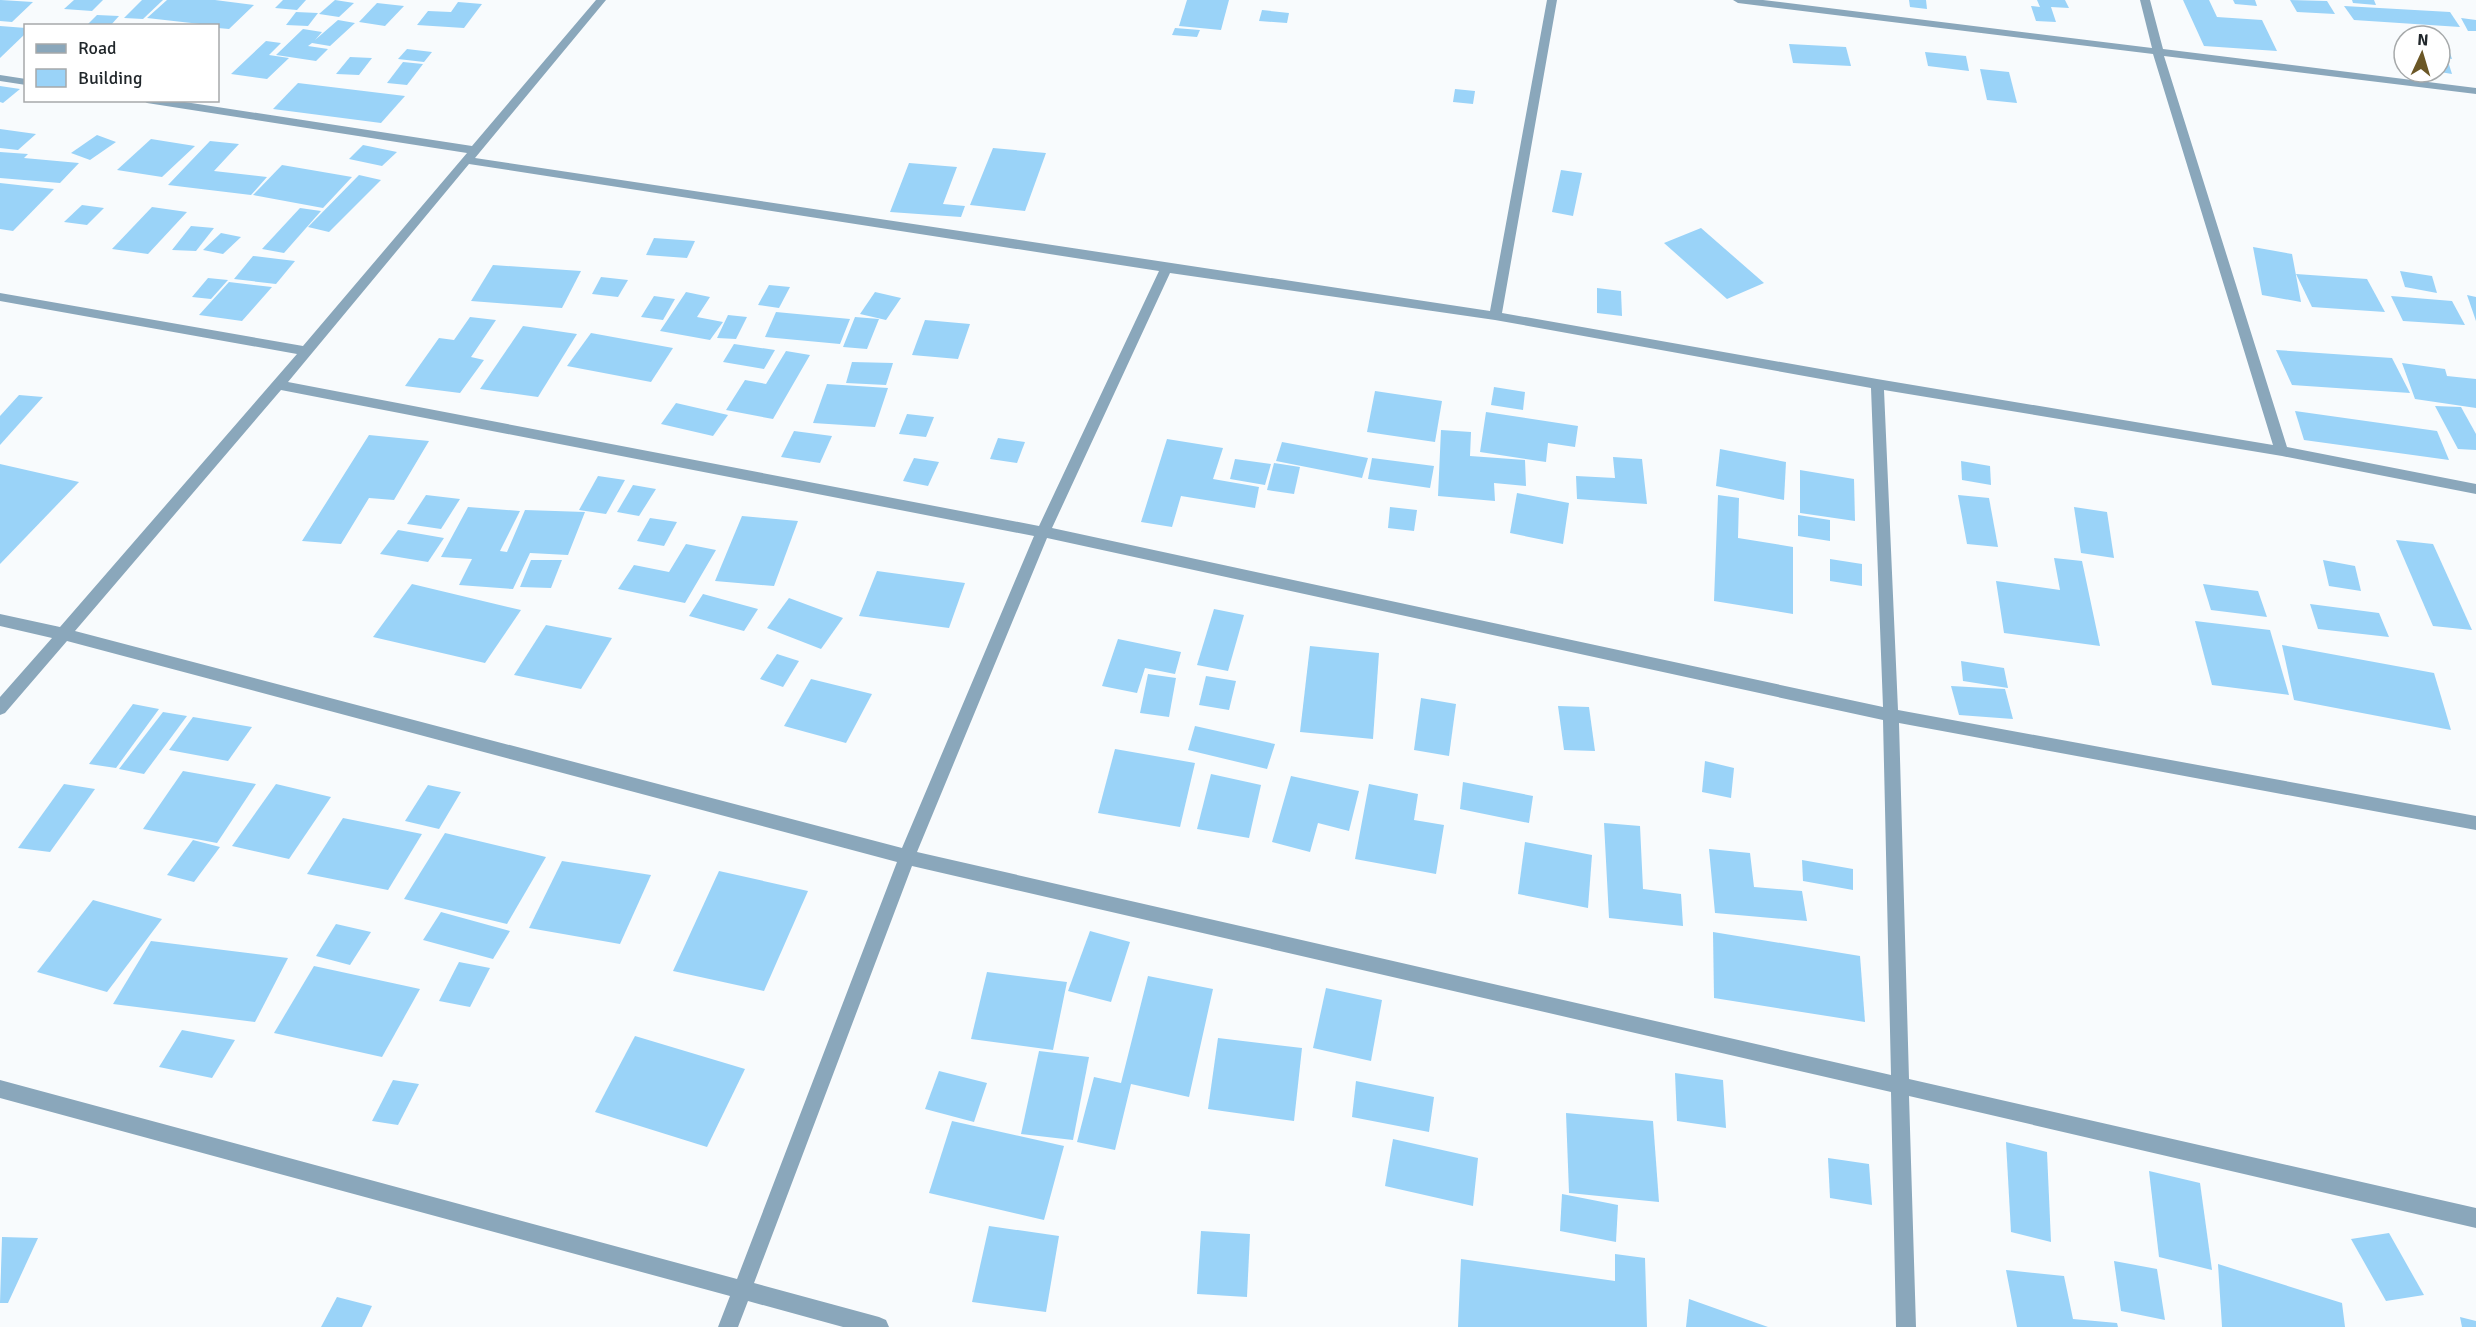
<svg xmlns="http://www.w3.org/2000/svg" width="2476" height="1327" viewBox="0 0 2476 1327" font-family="Signika,sans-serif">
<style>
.building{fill:#9ad3f8}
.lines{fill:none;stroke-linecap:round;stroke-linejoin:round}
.minor{fill:#8aa7bb;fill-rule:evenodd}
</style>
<rect width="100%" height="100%" fill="#f8fbfd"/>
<g class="building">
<polygon points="0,0 1,0 33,2 12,22 0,21"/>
<polygon points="74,0 103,0 92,11 64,9"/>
<polygon points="142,0 163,0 143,19 124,18"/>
<polygon points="167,0 215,0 254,5 229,29 218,28 218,26 147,18"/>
<polygon points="283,0 306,0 297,10 275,8"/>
<polygon points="335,0 354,3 339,17 319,14"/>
<polygon points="1187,0 1229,0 1221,30 1179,26"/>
<polygon points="1909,0 1926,0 1927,9 1910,7"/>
<polygon points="2037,0 2065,0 2069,8 2051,7 2056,22 2036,21 2031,6 2040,7"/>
<polygon points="2183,0 2209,0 2217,17 2262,20 2277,51 2204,46"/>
<polygon points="2233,0 2255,0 2257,6 2235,4"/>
<polygon points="2290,0 2327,1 2335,14 2297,12"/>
<polygon points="2352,0 2374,0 2376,5 2353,3"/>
<polygon points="458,2 482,4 464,28 417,25 428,11 451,12"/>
<polygon points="377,3 404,6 385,26 359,22"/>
<polygon points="2344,6 2450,12 2460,27 2354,20"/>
<polygon points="1262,10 1289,13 1287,23 1259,21"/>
<polygon points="296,12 318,13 308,26 286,25"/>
<polygon points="97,15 119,16 110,26 86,26"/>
<polygon points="2461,18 2476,20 2476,31 2468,31"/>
<polygon points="338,20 355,23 330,46 312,43 308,46 328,49 316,61 276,55 303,29 322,32 315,40"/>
<polygon points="0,26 26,28 26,33 0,58"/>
<polygon points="1175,28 1200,30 1197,37 1172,35"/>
<polygon points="2440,37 2445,37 2452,59 2447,58 2452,74 2440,72"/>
<polygon points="266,41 281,43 269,55 289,58 267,79 231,74"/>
<polygon points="1789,44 1846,47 1851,66 1793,63"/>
<polygon points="407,49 432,52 424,62 398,59"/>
<polygon points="1925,52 1966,56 1969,71 1928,66"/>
<polygon points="350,57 372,58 359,75 336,74"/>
<polygon points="403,62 423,64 407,85 387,83"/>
<polygon points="1980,69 2009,72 2017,103 1987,100"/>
<polygon points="298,83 405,96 381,123 273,109"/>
<polygon points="0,86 20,89 3,103 0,102"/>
<polygon points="1455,89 1475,91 1473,104 1453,102"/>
<polygon points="0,129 36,134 18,150 0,148"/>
<polygon points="97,135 116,142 90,160 71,153"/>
<polygon points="151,139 195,146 162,177 117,170"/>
<polygon points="210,141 239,144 214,171 267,177 251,195 168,185"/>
<polygon points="363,145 397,152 382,166 349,159"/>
<polygon points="993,148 1046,153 1025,211 970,205"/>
<polygon points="0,152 28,154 24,158 79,163 60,183 0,178"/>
<polygon points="909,163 957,167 943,204 965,206 961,217 890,212"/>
<polygon points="282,165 352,177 323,208 253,195"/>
<polygon points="1561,170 1582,173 1573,216 1552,212"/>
<polygon points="359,175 381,180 329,232 308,227"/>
<polygon points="0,183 54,189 13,231 0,229"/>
<polygon points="82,205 104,208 87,225 64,222"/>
<polygon points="152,207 187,212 148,254 112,249"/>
<polygon points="300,208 321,211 284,253 262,249"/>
<polygon points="191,226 214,228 196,251 172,250"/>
<polygon points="1701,228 1764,283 1727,299 1664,243"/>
<polygon points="221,233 241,237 223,254 203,250"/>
<polygon points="654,238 695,241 687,258 646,255"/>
<polygon points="2253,247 2292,254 2301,302 2262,295"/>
<polygon points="253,256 295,261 276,284 234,279"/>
<polygon points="493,265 581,271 562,308 471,301"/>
<polygon points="2400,271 2432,276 2437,293 2405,287"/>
<polygon points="2296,274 2367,279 2385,312 2312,307"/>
<polygon points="601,277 628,280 618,297 592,294"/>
<polygon points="208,278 228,280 211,299 192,297"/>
<polygon points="229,282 272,287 242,321 199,315"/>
<polygon points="769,285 790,287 779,308 758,305"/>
<polygon points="1597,288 1621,291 1622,316 1597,313"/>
<polygon points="686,292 710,297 697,317 723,322 710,340 660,331"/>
<polygon points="875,292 901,298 886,320 860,314"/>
<polygon points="2467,295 2476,297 2476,321"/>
<polygon points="654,296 675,299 663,320 641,317"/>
<polygon points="2391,296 2452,301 2465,325 2403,321"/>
<polygon points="776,312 850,319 840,344 765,337"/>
<polygon points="728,315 747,317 736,339 717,338"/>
<polygon points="470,317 496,320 471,357 484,360 460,393 405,386 439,338 454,340"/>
<polygon points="855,317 879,319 867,349 843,347"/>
<polygon points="925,320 970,324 958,359 912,355"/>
<polygon points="523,326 577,334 538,397 480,389"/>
<polygon points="591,333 673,348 651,382 567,366"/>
<polygon points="734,344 775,350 764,369 723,362"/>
<polygon points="2276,350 2392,358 2410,393 2292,385"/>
<polygon points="786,351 810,355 773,419 726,410 745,380 766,384"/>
<polygon points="852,362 893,363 886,385 846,383"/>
<polygon points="2402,363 2445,369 2447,376 2476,379 2476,408 2415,399"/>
<polygon points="827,384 888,388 875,427 813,423"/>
<polygon points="1494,387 1525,392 1523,410 1491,405"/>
<polygon points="1375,391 1442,401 1435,442 1367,432"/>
<polygon points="19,395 43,397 0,445 0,416"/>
<polygon points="676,403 728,415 713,436 661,424"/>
<polygon points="2435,406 2461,407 2476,434 2476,450 2458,449"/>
<polygon points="2295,411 2437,431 2449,460 2304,440"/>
<polygon points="1486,412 1578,426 1575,447 1548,443 1546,462 1480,452"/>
<polygon points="907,414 934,417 926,437 899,434"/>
<polygon points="1441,430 1471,432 1470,456 1525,460 1526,486 1494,483 1495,501 1438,496"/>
<polygon points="794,431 832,436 820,463 781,457"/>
<polygon points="369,435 429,441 394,500 369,498 341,544 302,541"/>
<polygon points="998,438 1025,442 1017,463 990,459"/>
<polygon points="1167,439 1223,448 1213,479 1259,487 1255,508 1181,496 1172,527 1141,522"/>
<polygon points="1282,442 1368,458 1362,478 1276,461"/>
<polygon points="1720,449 1786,462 1784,500 1716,486"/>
<polygon points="1613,457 1642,459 1647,504 1577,499 1576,476 1615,478"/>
<polygon points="914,458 939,462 928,486 903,481"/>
<polygon points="1372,458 1434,466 1430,488 1368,479"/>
<polygon points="1235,459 1271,464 1265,485 1230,479"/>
<polygon points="1961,461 1990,466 1991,485 1962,480"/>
<polygon points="1274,463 1300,467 1294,494 1267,490"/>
<polygon points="0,464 79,482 0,564"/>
<polygon points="1800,470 1854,479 1855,521 1800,513"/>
<polygon points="598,476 625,480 606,514 579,510"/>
<polygon points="633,485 656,489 639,516 617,512"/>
<polygon points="1517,493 1569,503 1563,544 1510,533"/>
<polygon points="426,495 460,499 441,529 407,524"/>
<polygon points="1718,495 1739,498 1738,538 1793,547 1793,614 1714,601"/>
<polygon points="1958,495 1989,498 1998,547 1967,544"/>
<polygon points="468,507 520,511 500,551 507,552 525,510 585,512 568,555 530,553 513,589 459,585 472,559 441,557"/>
<polygon points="1390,507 1417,510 1414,531 1388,528"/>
<polygon points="2074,507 2107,512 2114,558 2081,553"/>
<polygon points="1798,515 1830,520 1830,541 1798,536"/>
<polygon points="742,516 798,521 774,586 715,581"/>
<polygon points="650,518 677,522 664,546 637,541"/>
<polygon points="398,530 444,538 428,562 380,554"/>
<polygon points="2396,540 2433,544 2472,630 2433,626"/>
<polygon points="686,544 716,550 685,603 618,589 634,565 669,572"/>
<polygon points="2054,558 2082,561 2100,646 2004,633 1996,581 2060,590"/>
<polygon points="1830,559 1862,564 1862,586 1830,581"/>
<polygon points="531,560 562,560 551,588 520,587"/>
<polygon points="2323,560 2355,566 2361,591 2329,586"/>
<polygon points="877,571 965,583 949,628 859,616"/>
<polygon points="412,584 521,610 485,663 373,637"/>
<polygon points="2203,584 2258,591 2267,617 2211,610"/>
<polygon points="703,594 758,609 744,631 689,616"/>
<polygon points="789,598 843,618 821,649 767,628"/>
<polygon points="2310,604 2379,613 2389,637 2318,629"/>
<polygon points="1214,609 1244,615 1228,671 1197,665"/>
<polygon points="2195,621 2270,630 2289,695 2212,685"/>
<polygon points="546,625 612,638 581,689 514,675"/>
<polygon points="1118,639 1181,652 1175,674 1145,668 1137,693 1102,686"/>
<polygon points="2282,645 2434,673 2451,730 2294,700"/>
<polygon points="1310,646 1379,653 1373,739 1300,732"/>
<polygon points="777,654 799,661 783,687 760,679"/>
<polygon points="1961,661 2004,668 2008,688 1963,681"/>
<polygon points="1148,674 1176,678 1169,717 1140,713"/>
<polygon points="1206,676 1236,681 1229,710 1199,705"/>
<polygon points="811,679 872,694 846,743 784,726"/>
<polygon points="1951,686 2005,689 2013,719 1959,715"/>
<polygon points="1421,698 1456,704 1449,756 1414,750"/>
<polygon points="133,704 159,709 116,768 89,764"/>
<polygon points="1558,706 1589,707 1595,751 1564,750"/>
<polygon points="163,712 187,716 144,774 119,769"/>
<polygon points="193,717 252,727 228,761 169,750"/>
<polygon points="1195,726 1275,744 1267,769 1188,750"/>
<polygon points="1115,749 1195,763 1180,827 1098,813"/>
<polygon points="1705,761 1734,768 1731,798 1702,792"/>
<polygon points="183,771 256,784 217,843 143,829"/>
<polygon points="1211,774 1261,785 1249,838 1197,829"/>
<polygon points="1291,776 1359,791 1349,831 1318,823 1310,852 1272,842"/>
<polygon points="1463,782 1533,796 1529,823 1460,809"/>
<polygon points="64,784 95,789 50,852 18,848"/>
<polygon points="276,784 331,797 289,859 232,846"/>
<polygon points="1369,784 1418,794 1414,820 1444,825 1436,874 1355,859"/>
<polygon points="428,785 461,792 439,829 405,821"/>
<polygon points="343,818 422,834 388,890 307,874"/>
<polygon points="1604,823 1640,826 1643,889 1681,894 1683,926 1609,918"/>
<polygon points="445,833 546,857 507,924 404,899"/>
<polygon points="193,840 220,847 194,882 167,875"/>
<polygon points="1525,842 1592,855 1588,908 1518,894"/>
<polygon points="1709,849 1750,853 1754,887 1802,891 1807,921 1715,913"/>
<polygon points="1802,860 1853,869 1853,890 1803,881"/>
<polygon points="562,861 651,875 620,944 529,928"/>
<polygon points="719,871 808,891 764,991 673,971"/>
<polygon points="93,900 162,919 107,992 37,972"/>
<polygon points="441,912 510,931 493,959 423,940"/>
<polygon points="336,924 371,932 350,965 316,956"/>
<polygon points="1090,931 1130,942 1111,1002 1068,991"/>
<polygon points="1713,932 1860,956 1865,1022 1714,998"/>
<polygon points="151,941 288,958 255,1022 113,1004"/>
<polygon points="459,962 490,968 470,1007 439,1001"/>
<polygon points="314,966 420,989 382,1057 274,1033"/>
<polygon points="987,972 1067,982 1053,1050 971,1039"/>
<polygon points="1148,976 1213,989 1189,1097 1131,1084 1115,1150 1077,1142 1094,1077 1121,1083"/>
<polygon points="1326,988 1382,1000 1371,1061 1313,1048"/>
<polygon points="182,1030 235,1040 212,1078 159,1067"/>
<polygon points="635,1036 745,1069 707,1147 595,1112"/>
<polygon points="1218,1038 1302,1048 1294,1121 1208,1109"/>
<polygon points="1039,1051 1089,1057 1073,1140 1021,1134"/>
<polygon points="939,1071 987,1083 974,1122 925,1109"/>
<polygon points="1675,1073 1723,1080 1726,1128 1677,1121"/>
<polygon points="393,1080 419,1084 398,1125 372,1121"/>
<polygon points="1356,1081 1434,1097 1429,1132 1352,1117"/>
<polygon points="1566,1113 1653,1121 1659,1202 1569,1193"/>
<polygon points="952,1121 1064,1146 1044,1220 929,1193"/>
<polygon points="1393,1139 1478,1158 1473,1206 1385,1186"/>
<polygon points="2006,1142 2047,1152 2051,1242 2011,1232"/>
<polygon points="1828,1158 1869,1164 1872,1205 1830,1198"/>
<polygon points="2149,1171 2200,1183 2212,1270 2159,1257"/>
<polygon points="1562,1194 1618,1205 1616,1242 1560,1231"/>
<polygon points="989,1226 1059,1236 1046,1312 972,1302"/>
<polygon points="1201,1231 1250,1234 1247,1297 1197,1294"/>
<polygon points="2389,1233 2424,1295 2386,1301 2351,1239"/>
<polygon points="2,1237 38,1238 8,1303 0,1303"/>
<polygon points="1615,1254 1645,1258 1647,1327 1458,1327 1461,1259 1615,1281"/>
<polygon points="2114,1261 2157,1269 2165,1320 2121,1311"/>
<polygon points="2218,1264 2342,1303 2345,1327 2222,1327"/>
<polygon points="2006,1270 2064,1276 2073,1319 2117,1323 2118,1327 2017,1327"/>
<polygon points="337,1297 372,1306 362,1327 321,1327"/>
<polygon points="1689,1299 1768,1327 1686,1327"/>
<polygon points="2460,1317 2476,1321 2476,1327 2462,1327"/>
</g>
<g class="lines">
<g class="minor">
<path d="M596,0H606L475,158L1490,311L1547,0H1557L1502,313L1877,379L2273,445L2153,54L1738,3L1733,0H1763L2152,48L2140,0H2150L2163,49L2476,88V94L2164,56L2287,447L2476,484V494L2282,456L1884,390L1898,710L2476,816V830L1899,723L1909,1079L2476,1208V1228L1909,1096L1916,1327H1896L1891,1092L912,866L754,1283L879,1317L886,1320L889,1327H843L748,1301L738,1327H718L730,1296L0,1098V1080L737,1279L897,862L67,641L5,713L0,715V697L52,638L0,626V614L60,627L297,354L0,301V293L303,346L467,153L147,103L142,100H172L472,146ZM469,164L1159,271L1039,526L288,382ZM1170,273L1495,320L1871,388L1883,707L1052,528ZM281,390L1034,536L902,848L75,631ZM1047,538L1883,720L1891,1075L917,852Z"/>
<polygon points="0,75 26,79 26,85 0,81"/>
</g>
</g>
<rect x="24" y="24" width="195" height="78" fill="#ffffff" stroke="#a6a9aa" stroke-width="1.5"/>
<rect x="36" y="44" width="30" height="9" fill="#8aa7bb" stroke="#a6a9aa" stroke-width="1.5"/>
<text x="78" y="54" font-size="18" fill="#21272b">Road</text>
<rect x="36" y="69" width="30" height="18" fill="#9ad3f8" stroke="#a6a9aa" stroke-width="1.5"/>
<text x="78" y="84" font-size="18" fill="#21272b">Building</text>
<g transform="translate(2422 54) rotate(4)"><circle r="28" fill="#ffffff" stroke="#a6a9aa" stroke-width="1.5"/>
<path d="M0-4.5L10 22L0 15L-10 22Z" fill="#6b5726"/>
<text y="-9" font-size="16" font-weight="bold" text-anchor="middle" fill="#21272b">N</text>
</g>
</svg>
